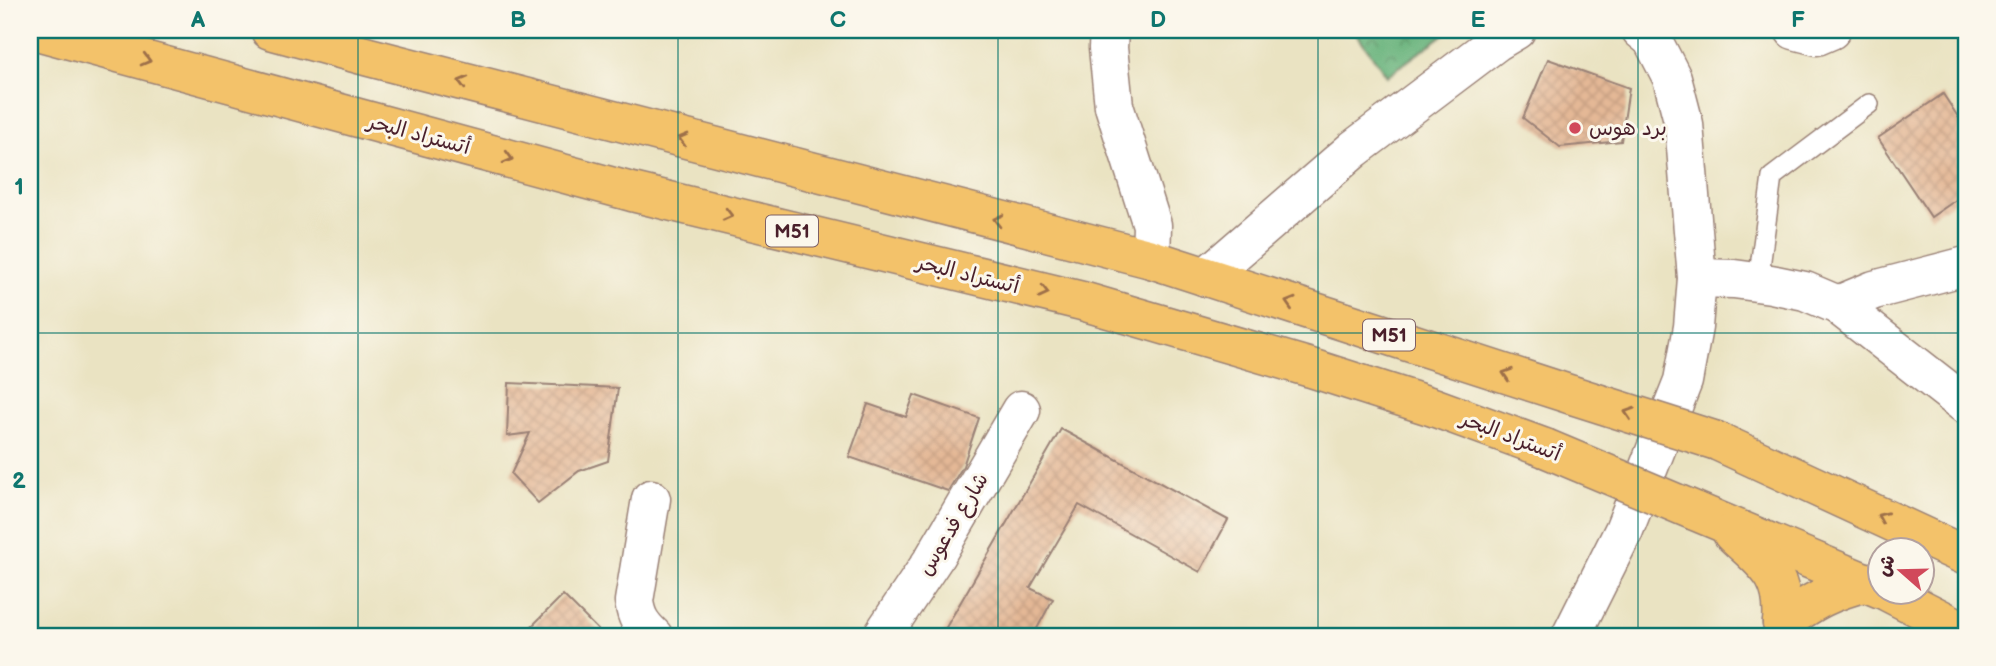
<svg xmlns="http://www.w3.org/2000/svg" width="1996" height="666" viewBox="0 0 1996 666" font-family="'Balsamiq Sans','Playpen Sans Arabic',sans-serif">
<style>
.forest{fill:url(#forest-crowns);stroke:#596953;stroke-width:2}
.building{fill:url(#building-cross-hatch)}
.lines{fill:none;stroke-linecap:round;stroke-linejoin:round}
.service-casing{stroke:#9a8176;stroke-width:22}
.minor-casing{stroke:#9a8176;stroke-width:41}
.motorway-casing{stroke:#9a8176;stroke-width:41}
.service{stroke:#fff;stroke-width:19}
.minor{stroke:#fff;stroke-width:38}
.motorway{stroke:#f3c26a;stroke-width:38}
.motorway-bridge-casing{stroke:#9a8176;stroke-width:41;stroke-linecap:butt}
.motorway-bridge{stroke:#f3c26a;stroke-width:38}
.oneway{stroke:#9e704a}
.grid{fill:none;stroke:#0f766e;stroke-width:2;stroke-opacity:0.55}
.poi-dot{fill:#d1495b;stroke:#fbf7ec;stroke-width:2.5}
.labels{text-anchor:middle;stroke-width:6;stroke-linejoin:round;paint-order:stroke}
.shield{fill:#fbf7ec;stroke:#7f6065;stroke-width:2}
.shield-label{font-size:19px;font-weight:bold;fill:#4a1f2b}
.poi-label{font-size:21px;fill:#4a1f2b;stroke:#fbf7ec;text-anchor:start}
.street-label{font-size:21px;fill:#4a1f2b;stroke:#fbf7ec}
.neatline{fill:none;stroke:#0f766e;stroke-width:2.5}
.grid-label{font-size:23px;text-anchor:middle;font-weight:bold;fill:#0f766e}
</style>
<defs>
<pattern id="forest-crowns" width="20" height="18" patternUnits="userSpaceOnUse" patternTransform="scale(1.75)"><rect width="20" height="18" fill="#68b37b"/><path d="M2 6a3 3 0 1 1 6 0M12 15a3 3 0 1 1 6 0" fill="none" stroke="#589165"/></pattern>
<pattern id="building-cross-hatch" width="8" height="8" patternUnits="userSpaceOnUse" patternTransform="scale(1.75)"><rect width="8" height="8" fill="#e4b896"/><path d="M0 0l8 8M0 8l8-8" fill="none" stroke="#c59e81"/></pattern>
</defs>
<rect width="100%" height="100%" fill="#fbf7ec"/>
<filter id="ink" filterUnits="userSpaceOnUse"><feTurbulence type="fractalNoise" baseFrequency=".0143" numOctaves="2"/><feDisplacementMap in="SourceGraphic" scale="14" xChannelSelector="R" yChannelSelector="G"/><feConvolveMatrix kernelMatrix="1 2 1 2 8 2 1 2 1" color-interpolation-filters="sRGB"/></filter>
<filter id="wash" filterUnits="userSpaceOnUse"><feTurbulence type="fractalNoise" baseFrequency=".00686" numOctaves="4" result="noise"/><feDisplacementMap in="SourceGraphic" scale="28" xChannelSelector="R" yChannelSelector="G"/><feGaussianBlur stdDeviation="1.57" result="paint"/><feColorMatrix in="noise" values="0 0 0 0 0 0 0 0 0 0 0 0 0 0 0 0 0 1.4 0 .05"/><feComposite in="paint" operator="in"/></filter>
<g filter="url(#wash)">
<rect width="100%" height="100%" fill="#eae3c2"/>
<polygon class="forest" points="1354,30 1450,30 1387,76"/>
<g id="blocks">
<g class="building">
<polygon points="1548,59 1629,88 1621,141 1560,147 1523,118"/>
<polygon points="1943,94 1966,129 1966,193 1931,217 1878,138"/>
<polygon points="509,383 618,388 608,461 579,471 538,503 511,474 530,433 507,436"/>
<polygon points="914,395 979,418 963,466 948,491 849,457 868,404 906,417"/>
<polygon points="1061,429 1228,520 1200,572 1079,505 1030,588 1053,599 1033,636 941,636"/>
<polygon points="563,595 604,636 522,636"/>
</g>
</g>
</g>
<g filter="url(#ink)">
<use href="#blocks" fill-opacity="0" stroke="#9a8176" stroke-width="2"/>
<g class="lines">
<g class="service-casing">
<polyline id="service" points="1758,282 1772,177 1869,104"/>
</g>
<g class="minor-casing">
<g id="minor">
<polyline points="1109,30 1108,48 1114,106 1152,225 1151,259"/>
<polyline points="1794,30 1817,36 1831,30"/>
<polyline points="1206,277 1354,149 1496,42 1516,30"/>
<polyline points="1697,278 1734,279 1771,284 1805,291 1838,305 1966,405"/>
<polyline points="1838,305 1874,290 1966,266"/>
<path d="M651,499L634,601C636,617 641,625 653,636"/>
<polyline points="882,636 934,558 1021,410"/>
<polyline points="1571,636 1624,530 1683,381 1693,327 1697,278 1684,124 1672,78 1652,39 1641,30"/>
</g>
</g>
<g class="motorway-casing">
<g id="motorway">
<polyline points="33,30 632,192 1082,301 1311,368 1433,407 1545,448"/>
<polyline points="270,30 369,57 1151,259 1572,395"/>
<polyline points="1717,441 1966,556"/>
<polyline points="1695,511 1881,589"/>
<path d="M1732,533C1764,564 1786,574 1782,623"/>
<polyline points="1888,592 1966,632"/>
<path d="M1782,623C1813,601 1830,591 1867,582"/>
</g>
</g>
<use href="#service" class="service"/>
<use href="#minor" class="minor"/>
<use href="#motorway" class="motorway"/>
<g class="motorway-bridge-casing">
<g id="motorway-bridge">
<polyline points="1572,395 1717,441"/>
<polyline points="1545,448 1695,511"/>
</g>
</g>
<use href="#motorway-bridge" class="motorway-bridge"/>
</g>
<defs><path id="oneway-chevron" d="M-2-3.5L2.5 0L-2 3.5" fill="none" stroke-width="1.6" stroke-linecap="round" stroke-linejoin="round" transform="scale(1.75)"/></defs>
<g class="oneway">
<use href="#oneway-chevron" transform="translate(146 60) rotate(15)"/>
<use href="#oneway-chevron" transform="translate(463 82) rotate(-165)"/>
<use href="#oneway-chevron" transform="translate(683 139) rotate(-165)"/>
<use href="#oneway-chevron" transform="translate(508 158) rotate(15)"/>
<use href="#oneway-chevron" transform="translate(728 215) rotate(14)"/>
<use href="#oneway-chevron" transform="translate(998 220) rotate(-166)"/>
<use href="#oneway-chevron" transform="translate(1044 292) rotate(14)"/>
<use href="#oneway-chevron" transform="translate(1290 303) rotate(-163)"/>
<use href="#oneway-chevron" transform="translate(1507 374) rotate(-162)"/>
<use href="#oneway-chevron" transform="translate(1629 413) rotate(-162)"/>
<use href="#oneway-chevron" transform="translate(1882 517) rotate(-156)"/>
</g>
</g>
<path class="grid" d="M358,30V636M678,30V636M998,30V636M1318,30V636M1638,30V636M30,333H1966"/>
<circle class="poi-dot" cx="1575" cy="128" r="7"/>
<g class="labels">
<g class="shield">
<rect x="766" y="215.5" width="52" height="31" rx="5"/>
<rect x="1363" y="319.5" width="52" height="31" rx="5"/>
</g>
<g class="shield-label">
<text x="792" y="238">M51</text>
<text x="1389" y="342">M51</text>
</g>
<g class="poi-label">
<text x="1589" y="135">برد هوس</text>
</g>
<g class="street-label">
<text transform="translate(419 134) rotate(15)" y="7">أتستراد البحر</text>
<text transform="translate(968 274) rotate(14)" y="7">أتستراد البحر</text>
<text transform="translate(1511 436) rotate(21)" y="7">أتستراد البحر</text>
<text transform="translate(953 524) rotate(-59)" y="7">شارع فدعوس</text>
</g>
</g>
<rect width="1996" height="666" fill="none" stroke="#fbf7ec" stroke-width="77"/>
<g transform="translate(1901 571) rotate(290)"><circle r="33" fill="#fbf7ec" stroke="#b4a19f" stroke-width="2"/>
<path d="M0-5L12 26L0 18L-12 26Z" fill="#d1495b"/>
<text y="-10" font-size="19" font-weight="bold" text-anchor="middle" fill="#4a1f2b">ش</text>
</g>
<rect x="38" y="38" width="1920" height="590" class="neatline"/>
<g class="grid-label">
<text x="198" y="27">A</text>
<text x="518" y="27">B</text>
<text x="838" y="27">C</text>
<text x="1158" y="27">D</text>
<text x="1478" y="27">E</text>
<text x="1798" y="27">F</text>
<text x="19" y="194">1</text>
<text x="19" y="488">2</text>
</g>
</svg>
